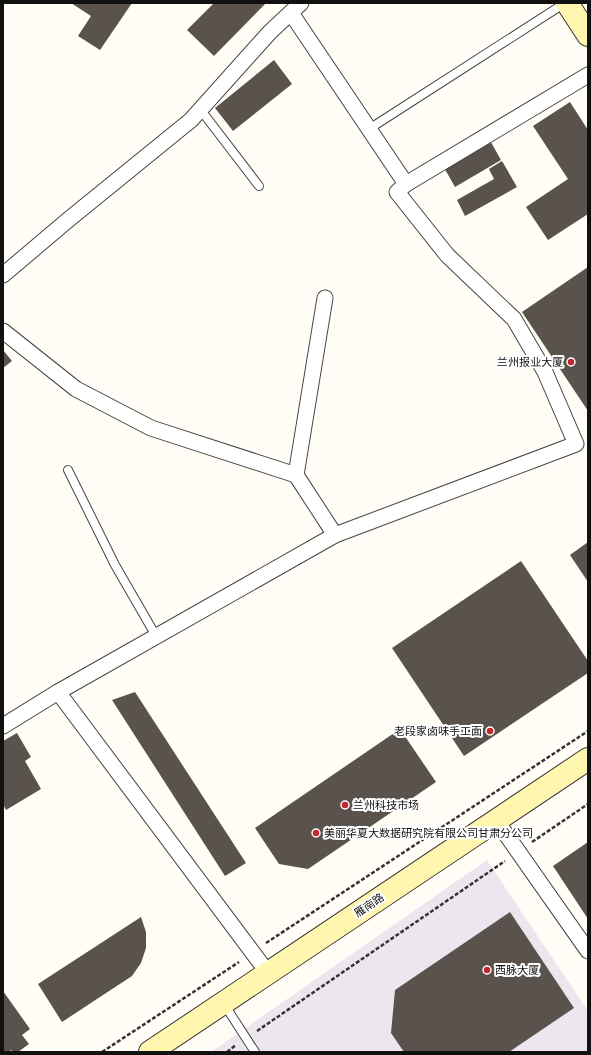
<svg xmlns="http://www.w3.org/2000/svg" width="591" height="1055" viewBox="0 0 591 1055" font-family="'Playfair Display','Noto Sans SC',serif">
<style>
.industrial{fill:#eee6ef}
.building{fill:#5a524d}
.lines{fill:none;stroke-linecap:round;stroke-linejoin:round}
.lane-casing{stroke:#444;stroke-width:10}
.street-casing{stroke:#444;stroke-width:17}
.secondary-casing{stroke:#333;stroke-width:24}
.path{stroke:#333;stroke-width:2.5;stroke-dasharray:4 2;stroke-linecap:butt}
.lane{stroke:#fff;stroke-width:8}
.street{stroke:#fff;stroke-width:15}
.secondary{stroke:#fff6b0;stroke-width:22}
.poi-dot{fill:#c4262e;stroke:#fff;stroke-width:1.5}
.labels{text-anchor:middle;stroke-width:4;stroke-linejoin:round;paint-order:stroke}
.poi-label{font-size:11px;fill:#111;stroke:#fff;text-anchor:start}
.street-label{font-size:11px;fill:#111;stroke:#fff}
</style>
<rect width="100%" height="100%" fill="#fffdf5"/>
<polygon class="industrial" points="487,860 588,1011 588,1052 211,1052"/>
<g class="building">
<polygon points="71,3 132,3 100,50 78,36 91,16"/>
<polygon points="214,3 266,3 214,56 187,30"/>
<polygon points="274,60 292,84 233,131 215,108"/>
<polygon points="570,102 588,130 588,214 548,240 526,207 568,179 533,126"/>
<polygon points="488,137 501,160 455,187 442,164"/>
<polygon points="502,161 517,187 465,216 457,200 494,179 489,169"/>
<polygon points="588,267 588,411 522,312"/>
<polygon points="3,350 12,361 3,368"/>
<polygon points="588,542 588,582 570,555"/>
<polygon points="521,561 588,661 588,673 464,756 392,648"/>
<polygon points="135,692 246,863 225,876 112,700"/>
<polygon points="400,729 436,782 308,869 279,864 255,828"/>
<polygon points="17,733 31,757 25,761 41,789 6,810 3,804 3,741"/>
<polygon points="588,842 588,919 553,866"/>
<polygon points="510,912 574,1008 509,1052 404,1052 391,1033 395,990"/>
<polygon points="141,917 146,932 146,948 141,963 132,976 62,1022 38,984"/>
<polygon points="3,991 30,1029 22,1035 29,1044 18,1052 13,1052 11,1050 9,1052 3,1052"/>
</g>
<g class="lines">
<g class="lane-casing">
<g id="lane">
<polyline points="200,109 259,186"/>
<polyline points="369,129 565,3"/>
<polyline points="68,470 115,565 156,636"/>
<polyline points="224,1004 255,1052"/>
</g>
</g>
<g class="street-casing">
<g id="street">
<polyline points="291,13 406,184"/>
<polyline points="3,275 68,220 191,120 270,32 301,3"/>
<polyline points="325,298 296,475 335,535"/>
<polyline points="3,331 76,389 151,428 296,475"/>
<polyline points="58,692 268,973"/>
<polyline points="3,726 58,692 335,535 576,444 545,372 514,319 447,255 397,192 406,184 588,75"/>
<polyline points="496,820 588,951"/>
</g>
</g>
<g class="secondary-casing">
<g id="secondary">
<polyline points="567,3 588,35"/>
<polyline points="150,1052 588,759"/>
</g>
</g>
<g class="path">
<polyline points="532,842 588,804"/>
<polyline points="266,943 588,731"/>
<polyline points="257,1031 505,861"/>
<polyline points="102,1052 239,962"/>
<polyline points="227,1052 236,1045"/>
</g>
<use href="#lane" class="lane"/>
<use href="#street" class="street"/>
<use href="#secondary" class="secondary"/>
</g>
<g class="poi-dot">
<circle cx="571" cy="362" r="4"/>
<circle cx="490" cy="731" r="4"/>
<circle cx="345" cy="805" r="4"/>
<circle cx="316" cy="833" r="4"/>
<circle cx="487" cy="970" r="4"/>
</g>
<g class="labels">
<g class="poi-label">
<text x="563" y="366" text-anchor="end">兰州报业大厦</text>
<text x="482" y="735" text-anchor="end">老段家卤味手工面</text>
<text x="353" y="809">兰州科技市场</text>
<text x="324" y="837">美丽华夏大数据研究院有限公司甘肃分公司</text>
<text x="495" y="974">西脉大厦</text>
</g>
<g class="street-label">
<text transform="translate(369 905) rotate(-34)" y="4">雁南路</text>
</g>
</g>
<rect width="591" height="1055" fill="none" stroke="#111111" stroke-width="8"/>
</svg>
